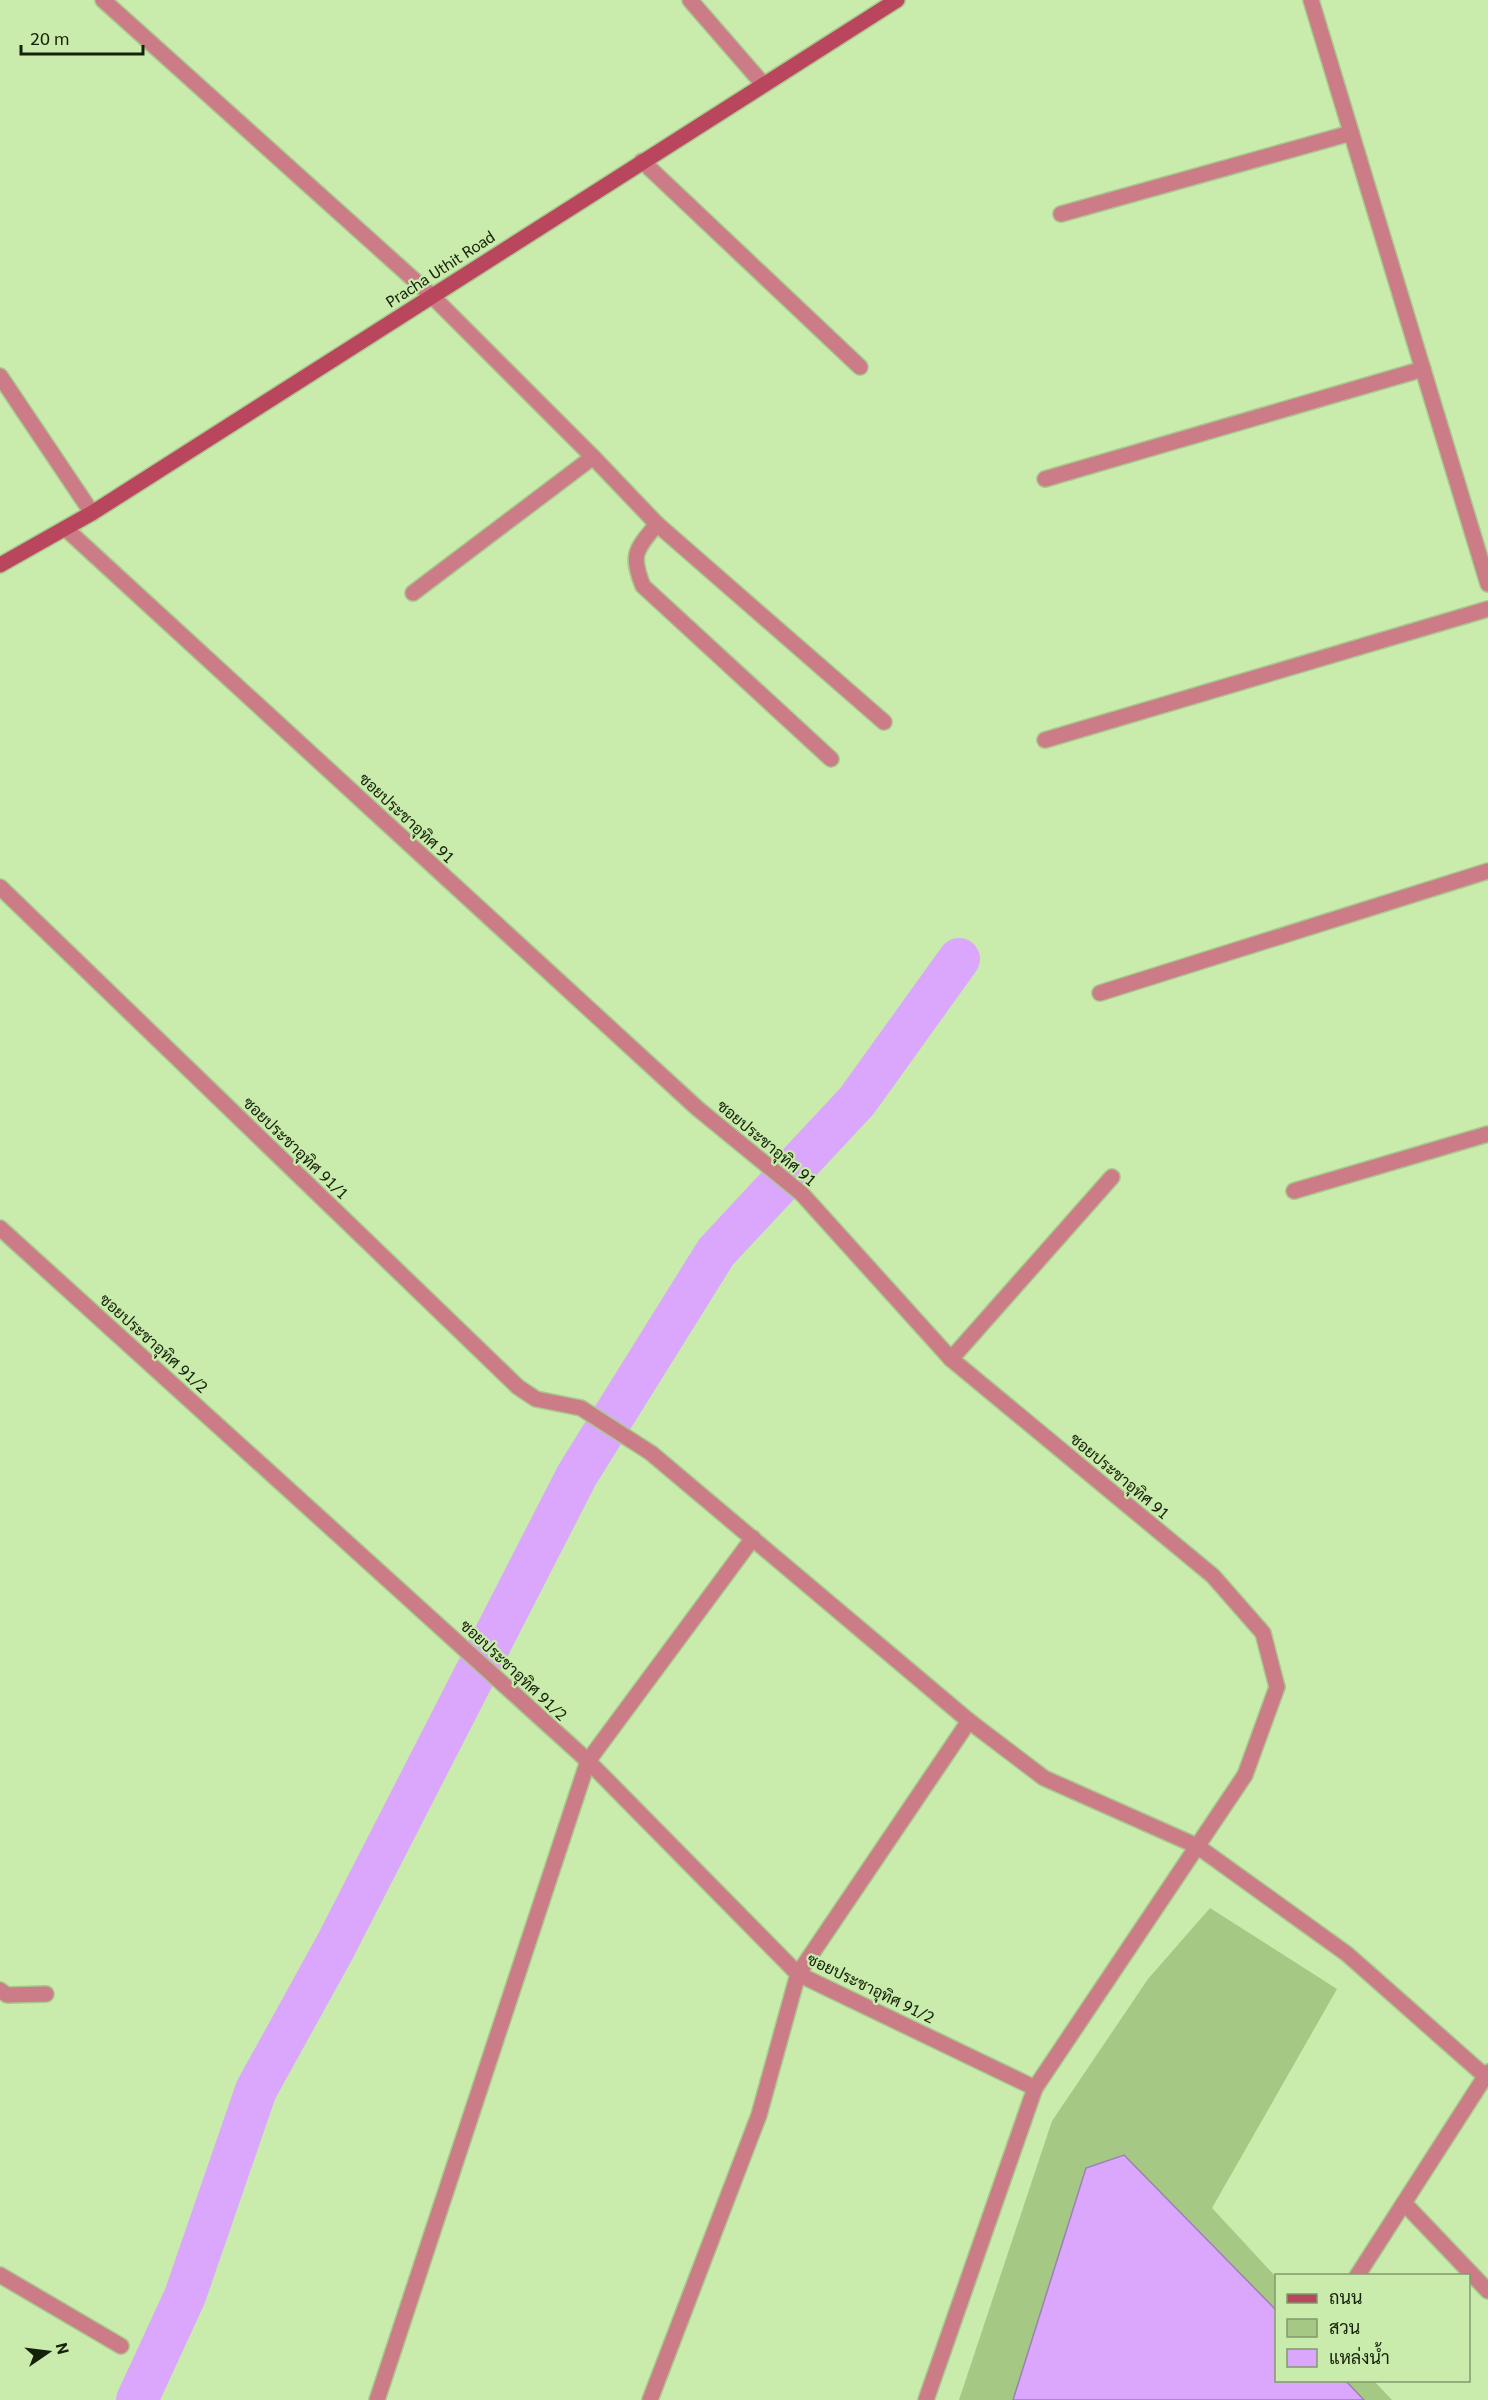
<svg xmlns="http://www.w3.org/2000/svg" width="1488" height="2400" viewBox="0 0 1488 2400" font-family="Georgia,Sarabun,serif">
<style>
.green{fill:#a5c984}
.water{fill:#daa7fd;stroke:#9f7fb4;stroke-width:1.5}
.lines{fill:none;stroke-linecap:round;stroke-linejoin:round}
.canal{stroke:#daa7fd;stroke-width:42}
.lane-casing{stroke:#a9c78f;stroke-width:18}
.street-casing{stroke:#a9c78f;stroke-width:18}
.secondary-casing{stroke:#a9c78f;stroke-width:18}
.lane{stroke:#cc7c87;stroke-width:15}
.street{stroke:#cc7c87;stroke-width:15}
.secondary{stroke:#ba465e;stroke-width:15}
.labels{text-anchor:middle;stroke-width:4.5;stroke-linejoin:round;paint-order:stroke}
.street-label{font-size:16px;fill:#162109;stroke:#c9ebac}
</style>
<rect width="100%" height="100%" fill="#c9ebac"/>
<g class="green">
<polygon points="1210,1908 1337,1989 1212,2208 1276,2277 1276,2310 1123,2155 1086,2168 1013,2400 959,2400 1052,2121 1148,1979"/>
<polygon points="1346,2381 1374,2381 1392,2400 1364,2400"/>
</g>
<polygon class="water" points="1124,2155 1276,2310 1276,2380 1346,2381 1364,2400 1013,2400 1086,2168"/>
<g class="lines">
<polyline class="canal" points="137,2400 185,2296 256,2090 335,1947 577,1475 716,1252 857,1101 959,959"/>
<g class="lane-casing">
<g id="lane">
<polyline points="0,376 92,513"/>
<polyline points="657,524 884,722"/>
<polyline points="0,1990 7,1995 46,1994"/>
</g>
</g>
<g class="street-casing">
<g id="street">
<path d="M103,0L432,296L593,457L657,524C636,550 630,554 643,586L831,759"/>
<polyline points="690,0 763,84"/>
<polyline points="1311,0 1488,584"/>
<polyline points="642,161 860,367"/>
<polyline points="1061,214 1351,133"/>
<polyline points="1045,479 1423,369"/>
<polyline points="66,529 697,1108 802,1194 951,1359 1213,1576 1263,1633 1277,1687 1245,1775 1035,2088 926,2400"/>
<polyline points="413,593 593,457"/>
<polyline points="1045,740 1488,609"/>
<polyline points="0,887 518,1387 536,1399 581,1408 651,1453 969,1721 1044,1778 1197,1846 1347,1954 1485,2076"/>
<polyline points="1100,993 1488,871"/>
<polyline points="1294,1191 1488,1134"/>
<polyline points="0,1228 588,1761 798,1974 1035,2088"/>
<polyline points="951,1359 1112,1177"/>
<polyline points="1404,2203 1488,2291"/>
<polyline points="0,2275 121,2346"/>
<polyline points="1357,2276 1488,2072"/>
<polyline points="377,2400 588,1761 753,1538"/>
<polyline points="650,2400 759,2115 798,1974 969,1721"/>
</g>
</g>
<g class="secondary-casing">
<polyline id="secondary" points="0,565 92,513 897,0"/>
</g>
<use href="#lane" class="lane"/>
<use href="#street" class="street"/>
<use href="#secondary" class="secondary"/>
</g>
<g class="labels">
<g class="street-label">
<text transform="translate(440 269) rotate(-33)" y="6">Pracha Uthit Road</text>
<text transform="translate(407 818) rotate(43)" y="6">ซอยประชาอุทิศ 91</text>
<text transform="translate(767 1143) rotate(40)" y="6">ซอยประชาอุทิศ 91</text>
<text transform="translate(296 1148) rotate(44)" y="6">ซอยประชาอุทิศ 91/1</text>
<text transform="translate(154 1343) rotate(42)" y="6">ซอยประชาอุทิศ 91/2</text>
<text transform="translate(1120 1476) rotate(40)" y="6">ซอยประชาอุทิศ 91</text>
<text transform="translate(514 1670) rotate(43)" y="6">ซอยประชาอุทิศ 91/2</text>
<text transform="translate(871 1988) rotate(26)" y="6">ซอยประชาอุทิศ 91/2</text>
</g>
</g>
<rect x="1275" y="2274" width="195" height="108" fill="#c9ebac" stroke="#819a6b" stroke-width="1.5"/>
<rect x="1287" y="2294" width="30" height="9" fill="#ba465e" stroke="#819a6b" stroke-width="1.5"/>
<text x="1329" y="2304" font-size="18" fill="#162109">ถนน</text>
<rect x="1287" y="2319" width="30" height="18" fill="#a5c984" stroke="#819a6b" stroke-width="1.5"/>
<text x="1329" y="2334" font-size="18" fill="#162109">สวน</text>
<rect x="1287" y="2349" width="30" height="18" fill="#daa7fd" stroke="#819a6b" stroke-width="1.5"/>
<text x="1329" y="2364" font-size="18" fill="#162109">แหล่งน้ำ</text>
<g transform="translate(48 2352) rotate(76)" stroke="#c9ebac" stroke-width="4.5" paint-order="stroke">
<path d="M0-4.5L10 22L0 15L-10 22Z" fill="#162109"/>
<text y="-9" font-size="16" font-weight="bold" text-anchor="middle" fill="#162109">N</text>
</g>
<path d="M21 45v9h122v-9" fill="none" stroke="#162109" stroke-width="3"/>
<text x="30" y="45" font-size="18" fill="#162109" stroke="#c9ebac" stroke-width="4.5" paint-order="stroke">20 m</text>
</svg>
